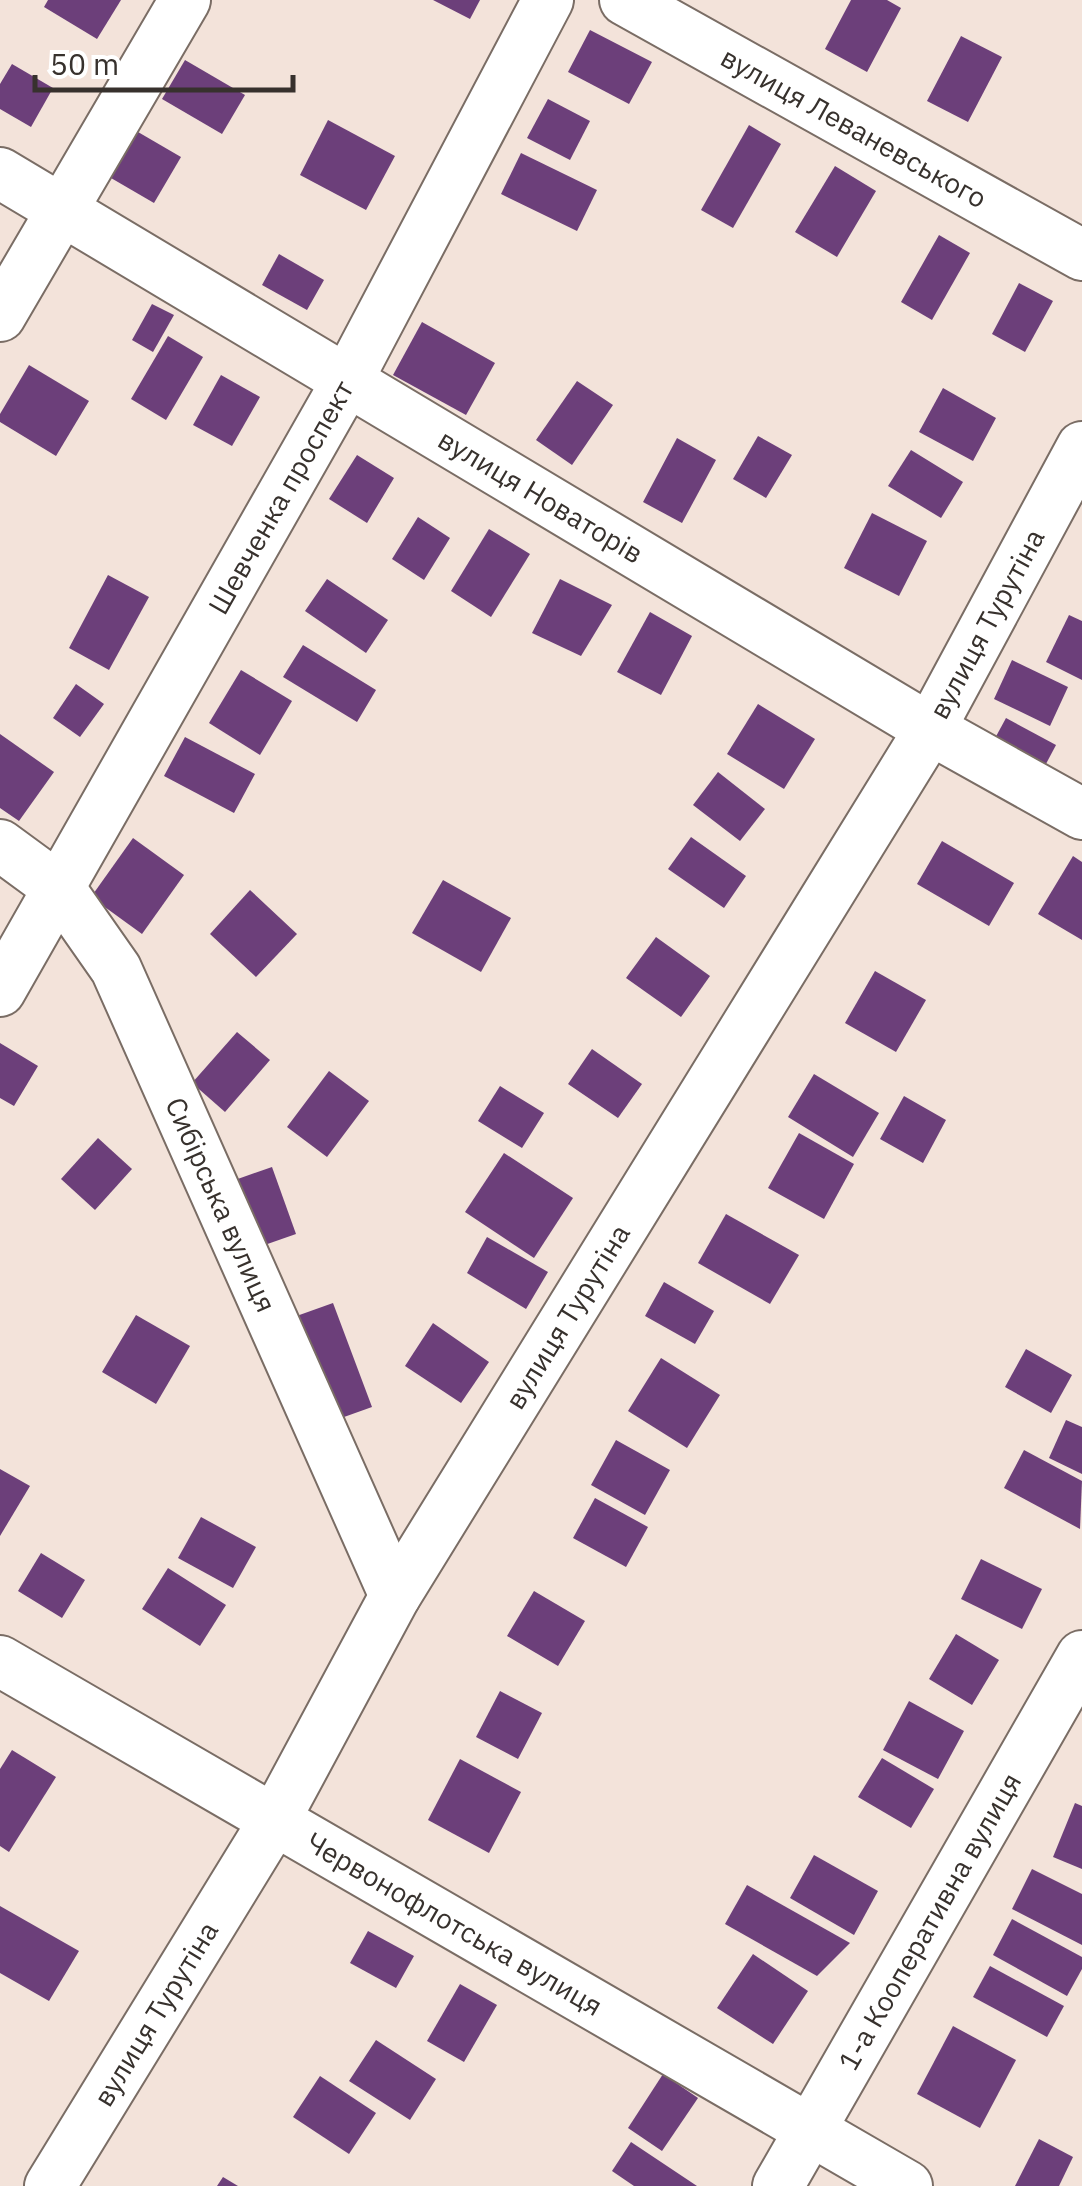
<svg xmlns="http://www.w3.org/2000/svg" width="1082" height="2186" viewBox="0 0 1082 2186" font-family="'IBM Plex Sans',sans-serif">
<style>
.building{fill:#6c3f7a}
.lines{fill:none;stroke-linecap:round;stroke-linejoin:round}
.minor-casing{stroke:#7a6d65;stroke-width:54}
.minor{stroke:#fff;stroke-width:50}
.labels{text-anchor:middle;stroke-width:10;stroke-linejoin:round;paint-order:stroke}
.street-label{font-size:28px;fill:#37312d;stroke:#fff}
</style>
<rect width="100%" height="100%" fill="#f3e3da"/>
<g class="building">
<polygon points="48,0 121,0 97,39 44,7"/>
<polygon points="433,0 480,0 470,19"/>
<polygon points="851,0 887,0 901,8 867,72 825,49"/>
<polygon points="590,30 652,62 629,104 568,72"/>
<polygon points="961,36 1002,57 968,122 927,101"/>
<polygon points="185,60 245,95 222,134 162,99"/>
<polygon points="12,64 53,88 31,127 0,109 0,84"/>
<polygon points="548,99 590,121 570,160 527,138"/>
<polygon points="328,120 395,156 366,210 300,175"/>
<polygon points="749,125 781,144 733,228 701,210"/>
<polygon points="138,132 181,157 154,203 111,178"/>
<polygon points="521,153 597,190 577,231 501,194"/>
<polygon points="835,166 876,191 837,257 795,232"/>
<polygon points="939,235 970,253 932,320 901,302"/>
<polygon points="279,254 324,280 307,310 262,285"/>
<polygon points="1019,283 1053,301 1025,352 992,334"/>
<polygon points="152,304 174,315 153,352 132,340"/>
<polygon points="422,322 495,363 466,415 393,375"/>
<polygon points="168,336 203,357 166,420 131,399"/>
<polygon points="29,365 89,401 56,456 0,422 0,414"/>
<polygon points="221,375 260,397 232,446 193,425"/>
<polygon points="577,381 613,405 572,465 536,440"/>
<polygon points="943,388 996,418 973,461 919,432"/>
<polygon points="758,436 792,455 766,498 733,479"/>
<polygon points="677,438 716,460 682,523 643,502"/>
<polygon points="911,450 963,482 941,518 888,486"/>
<polygon points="357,455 394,478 367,523 329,499"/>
<polygon points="872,513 927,541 899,596 844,568"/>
<polygon points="418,517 450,538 424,580 392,559"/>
<polygon points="489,529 530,554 491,617 451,591"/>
<polygon points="108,575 149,597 109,670 69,648"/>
<polygon points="327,579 388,620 366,653 305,611"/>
<polygon points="560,579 612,605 581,656 532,633"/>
<polygon points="650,612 692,636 661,695 617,672"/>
<polygon points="1069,615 1082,621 1082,680 1046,662"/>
<polygon points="303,645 376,690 357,722 283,677"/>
<polygon points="1012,660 1068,687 1050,726 994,699"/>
<polygon points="241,670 292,701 260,755 209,723"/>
<polygon points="76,684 104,704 80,737 53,718"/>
<polygon points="758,704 815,739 784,789 727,754"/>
<polygon points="1006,718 1056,745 1038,779 987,753"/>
<polygon points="0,734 54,772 19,821 0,808"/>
<polygon points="185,737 255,774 234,813 164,776"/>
<polygon points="718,772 765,809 740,841 693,805"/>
<polygon points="691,837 746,876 724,908 668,869"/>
<polygon points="133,838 184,875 142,934 91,897"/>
<polygon points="942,841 1014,883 989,926 917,884"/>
<polygon points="1073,856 1082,862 1082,940 1038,914"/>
<polygon points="443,880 511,918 481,972 412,933"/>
<polygon points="250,890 297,934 256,977 210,934"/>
<polygon points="656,937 710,976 681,1017 626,978"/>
<polygon points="875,971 926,1000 896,1052 845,1023"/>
<polygon points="237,1032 270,1060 225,1112 192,1083"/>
<polygon points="0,1043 38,1066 14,1106 0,1098"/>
<polygon points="592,1049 642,1084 618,1118 568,1084"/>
<polygon points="329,1071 369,1101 327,1157 287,1127"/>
<polygon points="814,1074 879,1113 853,1157 788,1117"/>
<polygon points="500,1086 544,1113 522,1148 478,1121"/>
<polygon points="904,1096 946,1120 923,1163 880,1139"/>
<polygon points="799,1133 854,1164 824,1219 768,1188"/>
<polygon points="98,1138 132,1169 95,1210 61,1179"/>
<polygon points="504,1153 573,1198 534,1258 465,1212"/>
<polygon points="272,1167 296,1234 256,1248 232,1181"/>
<polygon points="726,1214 799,1255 770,1304 698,1263"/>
<polygon points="487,1237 548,1272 526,1309 467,1273"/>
<polygon points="664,1282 714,1311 695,1344 645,1316"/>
<polygon points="333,1303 372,1407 330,1422 291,1318"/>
<polygon points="136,1315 190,1346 156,1404 102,1372"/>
<polygon points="433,1323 489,1362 461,1403 405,1366"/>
<polygon points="1026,1349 1072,1375 1051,1413 1005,1387"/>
<polygon points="661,1358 720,1395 687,1448 628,1411"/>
<polygon points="1066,1420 1082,1427 1082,1474 1049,1458"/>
<polygon points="616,1440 670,1470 645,1515 591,1485"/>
<polygon points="1024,1450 1082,1481 1080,1529 1004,1488"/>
<polygon points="0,1469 30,1486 0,1536"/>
<polygon points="595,1498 648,1527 626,1567 573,1538"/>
<polygon points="201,1517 256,1547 233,1588 178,1558"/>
<polygon points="41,1553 85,1580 62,1618 18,1591"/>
<polygon points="981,1559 1042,1589 1022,1629 961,1599"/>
<polygon points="168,1568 226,1605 200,1646 142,1609"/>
<polygon points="534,1591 585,1621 558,1666 507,1636"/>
<polygon points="956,1634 999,1660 972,1705 929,1679"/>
<polygon points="500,1691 542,1713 518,1759 476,1737"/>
<polygon points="909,1701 964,1731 938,1779 883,1750"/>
<polygon points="12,1750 56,1777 9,1852 0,1846 0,1769"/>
<polygon points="882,1758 934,1789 911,1828 858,1797"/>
<polygon points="460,1759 521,1792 489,1853 428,1820"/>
<polygon points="1075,1803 1082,1806 1082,1869 1053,1857"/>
<polygon points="814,1855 878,1891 854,1935 790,1898"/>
<polygon points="1032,1869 1082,1894 1082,1945 1012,1909"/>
<polygon points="747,1885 850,1943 817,1976 725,1924"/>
<polygon points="0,1906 79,1951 49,2001 0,1973"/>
<polygon points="1012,1919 1082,1957 1082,1969 1067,1996 993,1955"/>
<polygon points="368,1931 414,1956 396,1988 350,1963"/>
<polygon points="753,1954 808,1991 773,2044 717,2008"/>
<polygon points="990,1966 1064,2006 1047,2037 973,1997"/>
<polygon points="460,1984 497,2005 464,2062 427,2041"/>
<polygon points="953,2026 1016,2060 980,2128 917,2094"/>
<polygon points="376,2040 436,2079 410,2120 349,2081"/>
<polygon points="663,2074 698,2098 662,2151 628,2128"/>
<polygon points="320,2076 376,2113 349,2154 293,2117"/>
<polygon points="1039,2139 1073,2157 1059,2186 1015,2186"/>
<polygon points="631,2142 697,2186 634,2186 612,2171"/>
<polygon points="223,2177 238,2186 217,2186"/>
</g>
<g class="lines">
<g class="minor-casing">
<g id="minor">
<path id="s1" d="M625,0L1082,255"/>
<path id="s2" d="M0,173L930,729L1082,814"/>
<polyline points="0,316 185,0"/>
<path id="s3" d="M0,845L60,889L116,969L395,1596"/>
<path id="s4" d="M0,991L347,381L548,0"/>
<path id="s5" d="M0,1661L907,2186"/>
<path id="s6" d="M50,2186L274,1821L395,1596L930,729L1082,447"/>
<path id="s7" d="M778,2186L1082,1656"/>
</g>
</g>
<use href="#minor" class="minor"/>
</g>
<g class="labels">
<g class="street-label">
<text dy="10" stroke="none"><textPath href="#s1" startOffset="262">вулиця Леваневського</textPath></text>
<text dy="10" stroke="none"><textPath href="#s2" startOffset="630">вулиця Новаторів</textPath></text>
<text dy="10" stroke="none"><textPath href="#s4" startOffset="568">Шевченка проспект</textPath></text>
<text dy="10" stroke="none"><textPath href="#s6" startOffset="1822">вулиця Турутіна</textPath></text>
<text dy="10" stroke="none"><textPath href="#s3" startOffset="430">Сибірська вулиця</textPath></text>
<text dy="10" stroke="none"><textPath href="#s6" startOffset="1012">вулиця Турутіна</textPath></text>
<text dy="10" stroke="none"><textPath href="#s7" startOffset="305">1-а Кооперативна вулиця</textPath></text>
<text dy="10" stroke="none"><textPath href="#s5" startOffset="525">Червонофлотська вулиця</textPath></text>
<text dy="10" stroke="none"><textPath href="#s6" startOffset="202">вулиця Турутіна</textPath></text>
</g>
</g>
<path d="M35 75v15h258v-15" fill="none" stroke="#37312d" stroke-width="5"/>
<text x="50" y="75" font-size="30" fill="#37312d" stroke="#ffffff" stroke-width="8" paint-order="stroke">50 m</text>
</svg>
